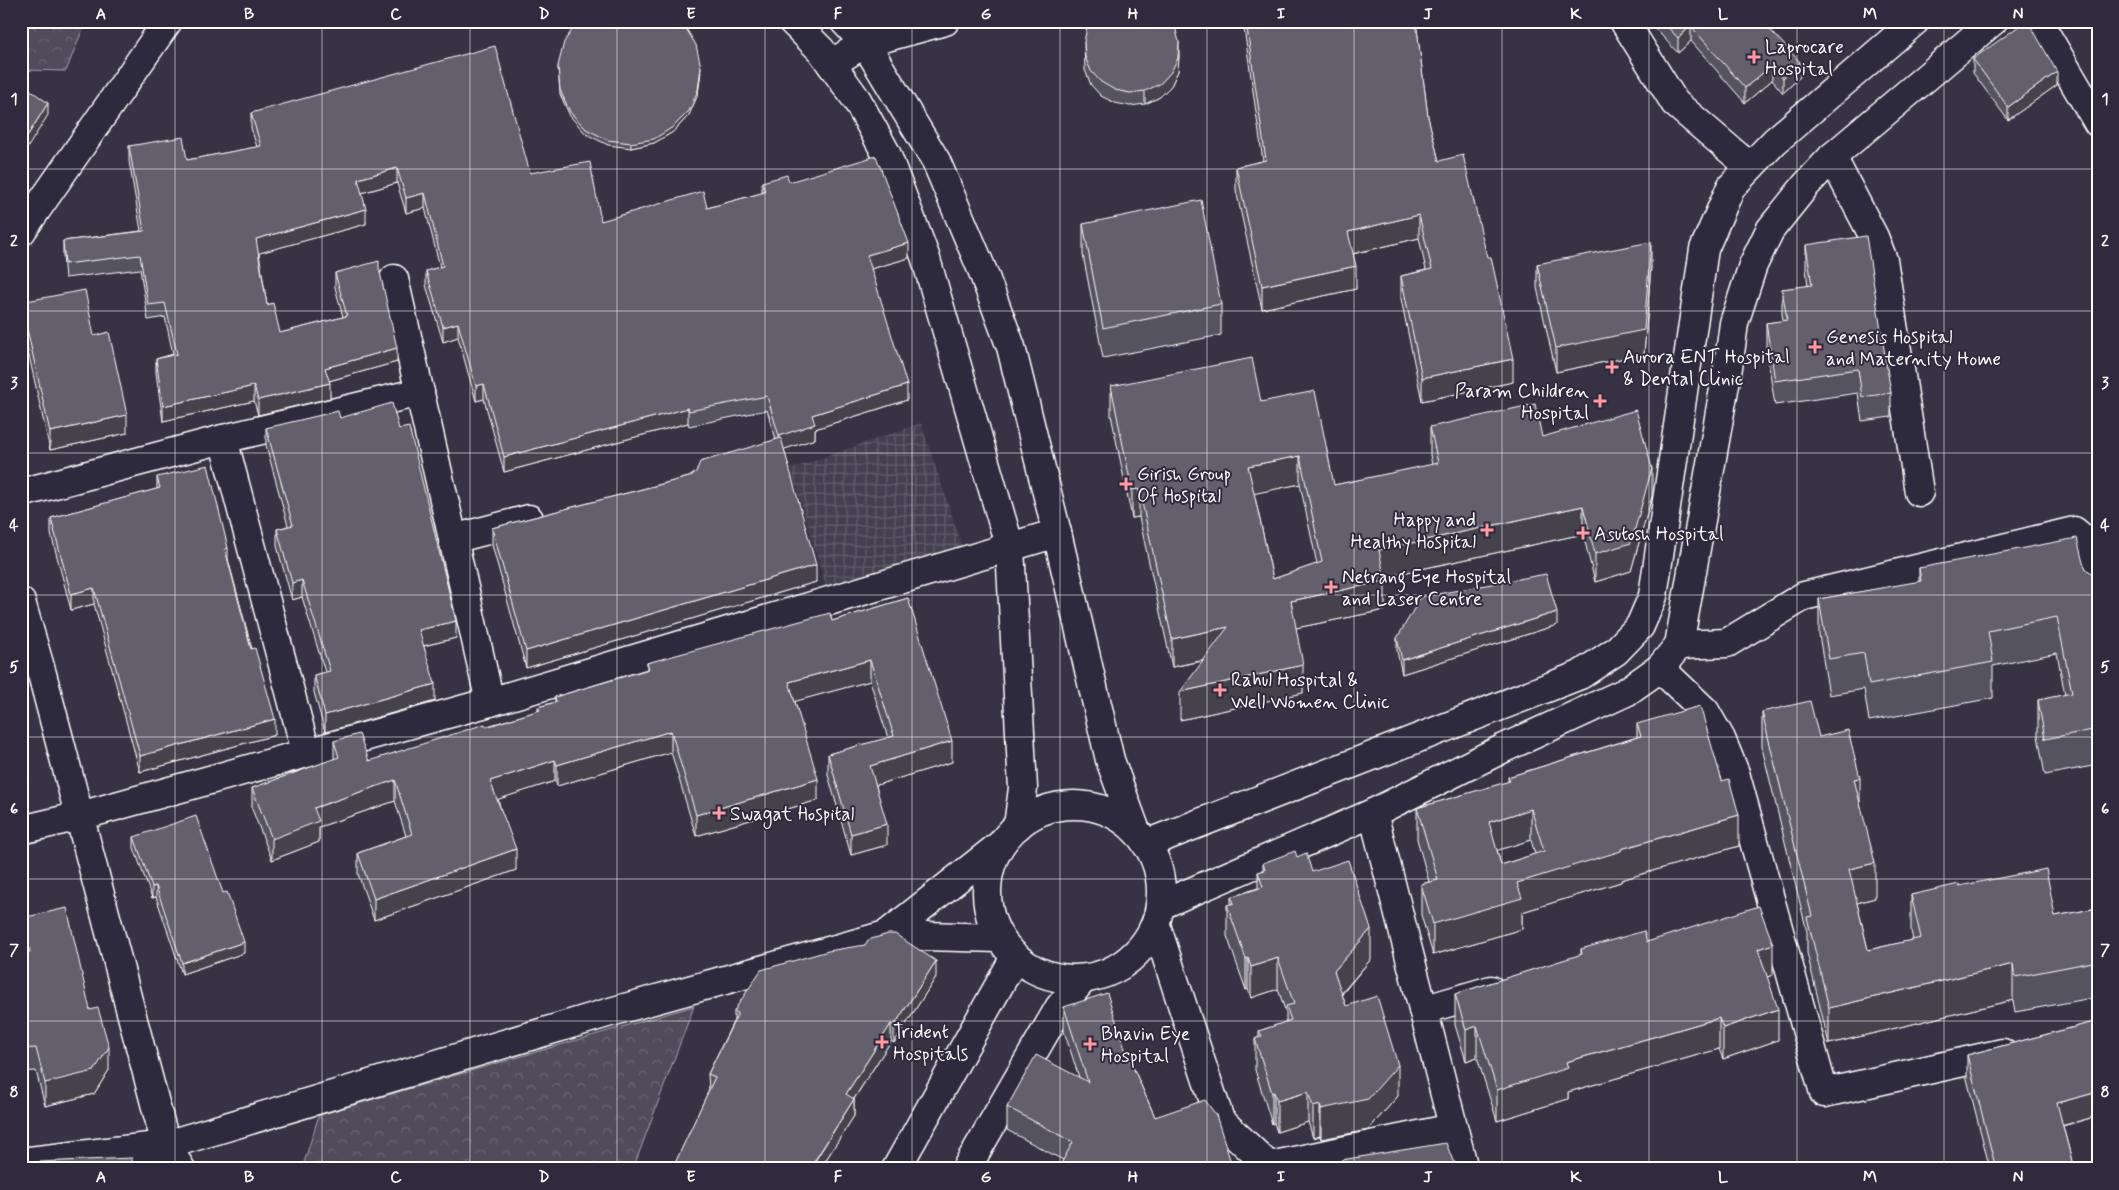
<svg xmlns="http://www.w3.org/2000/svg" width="2119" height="1190" viewBox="0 0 2119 1190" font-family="Mynerve,sans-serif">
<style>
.industrial{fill:url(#industrial-grid)}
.forest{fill:url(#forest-crowns);stroke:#a8a6ae}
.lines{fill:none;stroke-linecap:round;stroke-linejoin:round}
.minor-casing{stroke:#fff;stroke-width:31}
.minor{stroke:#2f2a3d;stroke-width:28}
.wall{fill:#55525e;stroke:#fff;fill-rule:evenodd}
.shaded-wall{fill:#45424c;stroke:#fff}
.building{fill:#635f6d;stroke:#fff;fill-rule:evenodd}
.grid{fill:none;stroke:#fff;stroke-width:1;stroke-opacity:0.55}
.poi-dot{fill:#ff9aa2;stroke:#2f2a3d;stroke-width:2}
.labels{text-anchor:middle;stroke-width:4;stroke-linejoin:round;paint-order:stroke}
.poi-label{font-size:19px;fill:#fff;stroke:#2f2a3d;text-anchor:start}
.neatline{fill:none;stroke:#fff;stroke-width:2}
.grid-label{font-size:16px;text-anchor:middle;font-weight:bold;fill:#fff}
</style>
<defs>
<pattern id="industrial-grid" width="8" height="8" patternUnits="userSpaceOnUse" patternTransform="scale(1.25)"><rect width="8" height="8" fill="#444051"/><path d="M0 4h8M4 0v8" fill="none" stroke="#605d6b"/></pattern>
<pattern id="forest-crowns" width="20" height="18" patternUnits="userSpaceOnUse" patternTransform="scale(1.25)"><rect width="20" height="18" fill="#514c5c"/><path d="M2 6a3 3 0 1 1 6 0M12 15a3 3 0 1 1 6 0" fill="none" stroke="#6b6774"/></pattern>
</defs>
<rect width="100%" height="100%" fill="#373345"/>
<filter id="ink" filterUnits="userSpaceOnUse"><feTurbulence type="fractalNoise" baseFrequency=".02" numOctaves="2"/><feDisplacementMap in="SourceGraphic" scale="10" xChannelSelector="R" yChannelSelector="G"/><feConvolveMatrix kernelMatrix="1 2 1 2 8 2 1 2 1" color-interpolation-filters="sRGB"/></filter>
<g filter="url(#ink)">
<polygon class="industrial" points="921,423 966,558 829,597 791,469"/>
<g class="forest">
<polygon points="21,21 75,21 84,26 66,71 21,70"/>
<polygon points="694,1006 633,1169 302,1169 319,1115"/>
</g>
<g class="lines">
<g class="minor-casing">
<g id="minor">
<polyline points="792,21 821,50 857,100 886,153 925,256 1010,548 1023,788 1018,826"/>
<polyline points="844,21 865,43 936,161 983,272 1011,347 1057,533 1110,760 1136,831"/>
<polyline points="1624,21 1675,103 1750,167"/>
<polyline points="2038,21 2098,123"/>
<polyline points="831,64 865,43 945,21"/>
<polyline points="1832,157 1874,237 1883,260 1919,492"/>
<polyline points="21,232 168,21"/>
<polyline points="394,279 490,702"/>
<polyline points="223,439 306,752"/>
<polyline points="21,493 223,439 420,392"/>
<polyline points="453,539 529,519"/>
<polyline points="21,602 42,674 166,1145 181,1169"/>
<polyline points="1679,645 1727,643 1804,596 2074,531 2086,541 2098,595"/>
<polyline points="1660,668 1705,711 1721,739 1735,773 1824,1093 2003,1053"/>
<circle cx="1074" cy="892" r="87"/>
<polyline points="1373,813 1464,1169"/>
<polyline points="21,830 80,816 490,702 1057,533"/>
<polyline points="1146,844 1580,675 1616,651 1640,626 1653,596 1704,249 1731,187 1750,167 1775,141 1915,21"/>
<polyline points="1161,905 1373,813 1504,748 1626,692 1660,668 1679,645 1729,361 1734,323 1753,265 1770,230 1806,185 1832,157 1993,21"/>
<polyline points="1156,925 1220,1120 1272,1169"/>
<polyline points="886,935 1000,845"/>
<polyline points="1423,1010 1491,990"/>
<polyline points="21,1162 166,1145 614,1011 886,935 999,938"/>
<polyline points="1270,1166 1453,1128"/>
<polyline points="896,1169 1015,957"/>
<polyline points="966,1169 1059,1008 1083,979"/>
</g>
</g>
<use href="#minor" class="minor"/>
</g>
<g class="wall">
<polygon points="1243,21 1416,21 1428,117 1439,161 1513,382 1422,401 1401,299 1401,276 1426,270 1419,238 1353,254 1356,289 1262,309 1236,190 1236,167 1263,161"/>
<polygon points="1648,21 1762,21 1800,77 1783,93 1772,80 1745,103 1691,41 1678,53"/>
<polygon points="1084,42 1179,55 1178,71 1171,86 1160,97 1145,104 1130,106 1115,103 1101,96 1091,85 1085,70"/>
<polygon points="1973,59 2057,85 2008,120 1973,73"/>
<polygon points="558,66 701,72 698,94 689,115 673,132 654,143 631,148 608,145 586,134 570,116 560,94"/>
<polygon points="251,113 530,173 601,221 707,208 762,193 762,182 789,182 909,258 871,269 907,400 815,429 815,439 784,449 816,582 526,668 492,545 492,528 689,477 776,439 767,410 689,426 688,423 504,472 484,399 476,401 458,337 443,342 426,285 426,271 440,267 425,208 406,213 397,183 362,193 366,224 259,253 267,305 280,333 343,317 335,287 335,273 379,269 397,362 329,381 330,398 258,415 254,401 163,421 156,373 156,359 173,354 165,317 148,320 140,269 65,278 63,255 63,241 141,231 129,161 129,146 187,160 257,147 251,128"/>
<polygon points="1083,224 1221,304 1221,335 1103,358 1083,255"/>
<polygon points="1806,245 1891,393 1891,417 1862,421 1858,393 1775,405 1766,347 1766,323 1783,321 1782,313 1782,289 1808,286 1806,269"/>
<polygon points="1537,264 1651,266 1644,354 1556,372 1537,288"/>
<polygon points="21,302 127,433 50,450 21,320"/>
<path d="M1111,386L1261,402L1334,485L1432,465L1430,455V427L1542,437L1652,496L1631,571L1595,582L1583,534L1384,577L1385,610L1296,628L1303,693L1180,720L1203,661L1172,667L1139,517L1132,518L1111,415ZM1300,484L1317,564L1273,579L1254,493Z"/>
<polygon points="340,418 456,638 424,646 435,701 325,732 314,692 314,675 325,672 302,597 292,600 277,546 277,529 288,526 266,445 266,428"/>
<polygon points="157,477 228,559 275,735 140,772 94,604 71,610 51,534 51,518 157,489"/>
<polygon points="2083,563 2098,592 2098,765 2045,775 2038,736 2038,700 2065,695 2057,653 1993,666 1993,698 1869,721 1864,689 1829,695 1819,635 1819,599 1919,582 1919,568"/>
<polygon points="908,598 952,762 876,785 887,845 851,855 828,775 828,754 888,738 870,681 795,701 818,800 696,836 671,752 557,786 555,781 498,799 516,870 374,920 358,874 358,853 406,836 395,801 319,827 319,842 272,860 252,809 252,788 334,759 334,741 369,761 538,711 538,707 555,702 555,697 647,669 647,663 832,621"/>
<polygon points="1557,625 1402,674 1397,651 1397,638"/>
<polygon points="1762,712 1819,737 1860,801 1875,898 1857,903 1868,950 1913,940 1911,931 1911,895 1959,886 2055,916 2098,908 2098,997 2015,1012 2013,1000 1829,1044 1807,953 1807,932 1762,748"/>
<path d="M1637,724L1739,846L1621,880V882L1522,912V929L1433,955L1421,915V884L1429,882L1417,839V808L1508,782V777L1637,737ZM1531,840L1535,854L1501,865L1497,850Z"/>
<polygon points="134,837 223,893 244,953 182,974 156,897 152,898 134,848"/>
<polygon points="1297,857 1312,872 1371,959 1342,994 1346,1006 1398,1096 1368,1130 1321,1139 1320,1136 1313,1138 1308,1122 1277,1132 1274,1123 1272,1124 1255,1070 1255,1039 1259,1037 1259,1031 1286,1022 1286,1013 1278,989 1251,998 1248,989 1246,990 1227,936 1227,905 1231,904 1231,897 1258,888 1258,872 1263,871 1263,863"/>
<polygon points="22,918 90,1010 109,1070 94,1094 45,1106 36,1071 21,1072 21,953 25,953 22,941"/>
<polygon points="1647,942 1773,975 1767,977 1778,1040 1723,1059 1719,1049 1568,1092 1568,1099 1497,1121 1477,1057 1466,1061 1455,1025 1455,994 1581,955 1581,949"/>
<polygon points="865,945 936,977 894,1043 891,1041 854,1099 854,1116 820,1169 673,1169 709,1090 708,1074 734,1020 734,1011"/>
<polygon points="1064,1007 1125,1049 1155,1117 1063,1160 1007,1130 1007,1107 1079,1077 1064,1031"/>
<polygon points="2098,1021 2098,1116 2063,1126 2074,1169 1990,1169 1967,1079 1967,1055"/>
</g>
<g class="shaded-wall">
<polygon points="1691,26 1691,41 1678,53 1678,38"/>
<polygon points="1179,42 1179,55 1178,71 1171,86 1160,97 1145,104 1145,91"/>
<polygon points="1800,62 1800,77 1783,93 1783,78"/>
<polygon points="1772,65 1772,80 1745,103 1745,88"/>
<polygon points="701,67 698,94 689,115 673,132 654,143 631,148 631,143"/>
<polygon points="2057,72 2057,85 2008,120 2008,107"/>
<polygon points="48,103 48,115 21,158 21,146"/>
<polygon points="397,168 397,183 358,194 358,179"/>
<polygon points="425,193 425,208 406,213 406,198"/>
<polygon points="366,209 366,224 256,254 256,239"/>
<polygon points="1419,215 1419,238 1348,255 1348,232"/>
<polygon points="1651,242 1651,266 1644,354 1556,372 1556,348"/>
<polygon points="909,243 909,258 867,270 867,255"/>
<polygon points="1356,266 1356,289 1262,309 1262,286"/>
<polygon points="458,323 458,337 443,342 443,327"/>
<polygon points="397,348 397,362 325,382 325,368"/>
<polygon points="1513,359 1513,382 1422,401 1422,378"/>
<polygon points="330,383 330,398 258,415 258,400"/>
<polygon points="484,384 484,399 476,401 476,386"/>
<polygon points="907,385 907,400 815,429 815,439 779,451 779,436 812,415"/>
<polygon points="254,386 254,401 163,421 163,406"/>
<polygon points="688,408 688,423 504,472 504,457"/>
<polygon points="127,415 127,433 50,450 50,432"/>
<polygon points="1300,456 1300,484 1248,495 1248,466"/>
<polygon points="1652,468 1652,496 1631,571 1595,582 1595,554"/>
<polygon points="1139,489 1139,517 1132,518 1132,490"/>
<polygon points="1583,506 1583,534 1379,578 1379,550"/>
<polygon points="228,548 228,564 225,549"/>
<polygon points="816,565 816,582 526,668 526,651"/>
<polygon points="302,580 302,597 292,600 292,583"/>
<polygon points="1385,581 1385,610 1291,629 1291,601"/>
<polygon points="94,588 94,604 71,610 71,594"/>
<polygon points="1557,612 1557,625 1402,674 1402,660"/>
<polygon points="456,621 456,638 419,647 419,630"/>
<polygon points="1228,627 1228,655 1172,667 1172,639"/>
<polygon points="870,660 870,681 789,703 789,682"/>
<polygon points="1303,665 1303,693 1180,720 1180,692"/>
<polygon points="435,684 435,701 325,732 325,715"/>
<polygon points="275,719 275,735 140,772 140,756"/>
<polygon points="671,731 671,752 557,786 557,765"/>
<polygon points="952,741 952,762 870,787 870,766"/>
<polygon points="555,760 555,781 490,802 490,781"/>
<polygon points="28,767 28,780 21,782 21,769"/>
<polygon points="1860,778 1860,814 1854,779"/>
<polygon points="818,779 818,800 696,836 696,815"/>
<polygon points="395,780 395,801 319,827 319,842 272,860 272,839 314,808"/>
<polygon points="1531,809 1531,840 1489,853 1489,822"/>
<polygon points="1739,815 1739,846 1621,880 1621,882 1522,912 1522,929 1433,955 1433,924 1517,883 1621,849"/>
<polygon points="887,824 887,845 851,855 851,834"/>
<polygon points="516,849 516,870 374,920 374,899"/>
<polygon points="1875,863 1875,898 1849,905 1849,869"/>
<polygon points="156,886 156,897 152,898 152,887"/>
<polygon points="1371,929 1371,959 1334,1002 1334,971"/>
<polygon points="244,942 244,953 182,974 182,963"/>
<polygon points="1773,944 1773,975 1758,980 1758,949"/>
<polygon points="1248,958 1248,989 1246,990 1246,959"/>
<polygon points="1278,958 1278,989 1251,998 1251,967"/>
<polygon points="936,961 936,977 894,1043 894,1026"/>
<polygon points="2013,964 2013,1000 1829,1044 1829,1008"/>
<polygon points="1778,1009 1778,1040 1723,1059 1723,1028"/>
<polygon points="1719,1018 1719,1049 1568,1092 1568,1099 1497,1121 1497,1090 1566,1062"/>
<polygon points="891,1024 891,1041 846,1111 846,1094"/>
<polygon points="1477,1026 1477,1057 1466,1061 1466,1030"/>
<polygon points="109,1047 109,1070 94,1094 45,1106 45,1083"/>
<polygon points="1398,1065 1398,1096 1368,1130 1321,1139 1321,1109"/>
<polygon points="1274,1092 1274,1123 1272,1124 1272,1093"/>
<polygon points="1308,1092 1308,1122 1277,1132 1277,1101"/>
<polygon points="2098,1092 2098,1116 2057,1127 2057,1103"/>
<polygon points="854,1099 854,1116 820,1169 810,1169"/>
<polygon points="1320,1105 1320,1136 1313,1138 1313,1107"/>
</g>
<g class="building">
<polygon points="578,21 679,21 684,25 696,45 701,67 698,90 689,111 673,127 654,139 631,143 608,140 586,129 570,112 560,90 558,66 564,42"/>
<polygon points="1091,21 1172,21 1175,26 1179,42 1178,58 1171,72 1160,84 1145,91 1130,93 1115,90 1101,82 1091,71 1085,57 1084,42 1087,27"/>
<polygon points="1246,21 1416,21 1428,117 1439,161 1463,155 1487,257 1491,257 1513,359 1422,378 1401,276 1432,269 1419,215 1348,232 1356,266 1262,286 1236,167 1266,160"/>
<polygon points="1662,21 1762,21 1800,62 1783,78 1772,65 1745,88 1691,26 1678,38"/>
<polygon points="2026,21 2028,21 2057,72 2008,107 1973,59"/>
<polygon points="495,46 530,173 590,162 601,221 703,191 707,208 765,192 762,182 787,175 789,182 876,156 909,243 867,255 907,385 812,415 815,424 779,436 767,396 689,411 688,408 504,457 484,384 476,386 458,323 443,327 426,271 443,266 425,193 406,198 397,168 358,179 366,209 256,239 267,305 273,303 280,333 347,316 335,273 379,261 379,268 397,348 325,368 330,383 258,400 254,386 163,406 156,359 177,354 165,303 148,305 140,255 65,264 63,241 144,231 129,146 183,137 187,160 261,146 251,113"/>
<polygon points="22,84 48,103 21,146 21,86"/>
<polygon points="1201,200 1221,304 1103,328 1083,224"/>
<polygon points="1866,236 1891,393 1862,397 1858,369 1775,381 1766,323 1787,320 1782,289 1812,285 1806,245"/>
<polygon points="1651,242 1644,330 1556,348 1537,264"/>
<polygon points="85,290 94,336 109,332 127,415 50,432 21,302"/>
<path d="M1252,358L1261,402L1315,391L1334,485L1438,463L1430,427L1535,404L1542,437L1636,410L1652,468L1631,543L1595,554L1583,506L1379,550L1385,581L1291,601L1303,665L1180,692L1228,627L1172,639L1139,489L1132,490L1111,386ZM1300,456L1322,562L1273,579L1248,466Z"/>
<polygon points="392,403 399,429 409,427 456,621 419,630 435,684 325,715 314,675 330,671 302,580 292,583 277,529 293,525 266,428 338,411 340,418"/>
<polygon points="781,438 816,565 526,651 492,528 689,477 696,472 700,462"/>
<polygon points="208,465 228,548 225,549 251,649 255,648 275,719 140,756 94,588 71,594 51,518 160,488 157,477"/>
<polygon points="2077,538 2083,563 2087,570 2094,574 2098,592 2098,729 2045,739 2038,700 2072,693 2057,617 1988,631 1993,662 1869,685 1864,653 1829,659 1819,599 1921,581 1919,568"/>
<polygon points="1546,574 1557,612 1402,660 1397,638 1421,597"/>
<polygon points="908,598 952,741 870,766 887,824 851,834 828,754 894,736 870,660 789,682 818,779 696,815 671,731 557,765 555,760 490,781 516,849 374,899 358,853 412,834 395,780 314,808 319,821 272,839 252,788 339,757 334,741 359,734 369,761 485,724 486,727 540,710 538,707 556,702 555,697 649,669 647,663 830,613 832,621"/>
<polygon points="1810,701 1819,737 1848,730 1860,778 1854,779 1875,863 1849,869 1868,950 1921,938 1911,895 1959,884 1959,886 2046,869 2055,916 2098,908 2098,961 2015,977 2013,964 1829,1008 1807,917 1812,916 1762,712"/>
<path d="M1700,706L1722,781L1729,779L1739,815L1621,849V851L1517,883L1522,898L1433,924L1421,884L1438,880L1417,808L1510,781L1508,777L1641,736L1637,724ZM1531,809L1544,851L1501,865L1489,822Z"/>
<polygon points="21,739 28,767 21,769"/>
<polygon points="196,816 223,893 227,892 244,942 182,963 156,886 152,887 134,837"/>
<polygon points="1295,851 1297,857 1306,853 1312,872 1348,860 1371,929 1334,971 1346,1006 1377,996 1398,1065 1368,1099 1321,1109 1320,1105 1313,1107 1308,1092 1277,1101 1274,1092 1272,1093 1255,1039 1262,1036 1259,1031 1291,1020 1286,1006 1294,1004 1278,958 1251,967 1248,958 1246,959 1227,905 1234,903 1231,897 1263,887 1258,872 1265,870 1263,863"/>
<polygon points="1759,906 1773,944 1758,949 1778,1009 1723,1028 1719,1018 1566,1062 1568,1068 1497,1090 1477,1026 1466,1030 1455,994 1582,954 1581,949 1644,931 1647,942"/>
<polygon points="67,908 90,1010 98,1008 109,1047 94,1071 45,1083 36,1048 21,1049 21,953 30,952 22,918"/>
<polygon points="888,934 895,934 936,961 894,1026 891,1024 846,1094 854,1099 810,1168 804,1165 803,1169 673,1169 676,1161 715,1077 708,1074 738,1013 734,1011 761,970 828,951 865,945 868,940"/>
<polygon points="1107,993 1125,1049 1155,1117 1205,1100 1216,1115 1233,1169 1058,1169 1073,1142 1007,1107 1036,1055 1088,1082 1064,1007"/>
<polygon points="2098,1021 2098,1092 2057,1103 2074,1169 1996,1169 1967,1055"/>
<polygon points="1446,1143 1453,1161 1460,1166 1460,1169 1342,1169 1341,1160"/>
<polygon points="132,1158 132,1169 39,1169 38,1162"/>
<polygon points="960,1166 965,1169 959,1169"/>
</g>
</g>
<path class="grid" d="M175,21V1169M322,21V1169M470,21V1169M617,21V1169M765,21V1169M912,21V1169M1060,21V1169M1207,21V1169M1354,21V1169M1502,21V1169M1649,21V1169M1797,21V1169M1944,21V1169M21,169H2098M21,311H2098M21,453H2098M21,595H2098M21,737H2098M21,879H2098M21,1021H2098"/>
<g class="poi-dot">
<path d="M1751.5 49.5h5v5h5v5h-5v5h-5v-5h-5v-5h5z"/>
<path d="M1812.5 339.5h5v5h5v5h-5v5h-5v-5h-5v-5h5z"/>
<path d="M1609.5 359.5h5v5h5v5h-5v5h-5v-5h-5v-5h5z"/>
<path d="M1597.5 393.5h5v5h5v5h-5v5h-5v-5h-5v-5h5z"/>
<path d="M1123.5 476.5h5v5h5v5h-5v5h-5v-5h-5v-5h5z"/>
<path d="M1484.5 522.5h5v5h5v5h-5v5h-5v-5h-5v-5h5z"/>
<path d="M1580.5 525.5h5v5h5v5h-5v5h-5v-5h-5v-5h5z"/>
<path d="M1328.5 579.5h5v5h5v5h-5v5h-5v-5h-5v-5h5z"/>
<path d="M1217.5 682.5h5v5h5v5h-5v5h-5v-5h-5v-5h5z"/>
<path d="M716.5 805.5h5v5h5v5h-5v5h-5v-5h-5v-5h5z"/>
<path d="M879.5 1034.5h5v5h5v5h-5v5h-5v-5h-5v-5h5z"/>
<path d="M1087.5 1036.5h5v5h5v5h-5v5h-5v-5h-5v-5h5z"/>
</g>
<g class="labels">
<g class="poi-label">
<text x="1765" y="53">Laprocare<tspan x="1765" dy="22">Hospital</tspan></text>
<text x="1826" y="343">Genesis Hospital<tspan x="1826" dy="22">and Maternity Home</tspan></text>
<text x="1623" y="363">Aurora ENT Hospital<tspan x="1623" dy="22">&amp; Dental Clinic</tspan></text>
<text x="1589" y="397" text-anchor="end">Param Children<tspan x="1589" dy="22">Hospital</tspan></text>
<text x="1137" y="480">Girish Group<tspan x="1137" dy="22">Of Hospital</tspan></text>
<text x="1476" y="526" text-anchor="end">Happy and<tspan x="1476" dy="22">Healthy Hospital</tspan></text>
<text x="1594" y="540">Asutosh Hospital</text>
<text x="1342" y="583">Netrang Eye Hospital<tspan x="1342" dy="22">and Laser Centre</tspan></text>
<text x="1231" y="686">Rahul Hospital &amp;<tspan x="1231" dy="22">Well Women Clinic</tspan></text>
<text x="730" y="820">Swagat Hospital</text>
<text x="893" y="1038">Trident<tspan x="893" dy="22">Hospitals</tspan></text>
<text x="1101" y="1040">Bhavin Eye<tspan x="1101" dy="22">Hospital</tspan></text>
</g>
</g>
<rect width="2119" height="1190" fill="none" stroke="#2f2a3d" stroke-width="55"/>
<rect x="28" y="28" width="2064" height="1134" class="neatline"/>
<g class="grid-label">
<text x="101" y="19">A</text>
<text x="249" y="19">B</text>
<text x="396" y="19">C</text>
<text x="544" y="19">D</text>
<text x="691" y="19">E</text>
<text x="838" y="19">F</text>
<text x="986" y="19">G</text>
<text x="1133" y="19">H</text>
<text x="1281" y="19">I</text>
<text x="1428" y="19">J</text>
<text x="1576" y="19">K</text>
<text x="1723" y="19">L</text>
<text x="1870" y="19">M</text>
<text x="2018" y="19">N</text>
<text x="14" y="104">1</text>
<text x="2105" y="104">1</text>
<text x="14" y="246">2</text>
<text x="2105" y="246">2</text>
<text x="14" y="388">3</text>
<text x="2105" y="388">3</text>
<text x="14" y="530">4</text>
<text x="2105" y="530">4</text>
<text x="14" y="672">5</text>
<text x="2105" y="672">5</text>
<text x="14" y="814">6</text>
<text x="2105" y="814">6</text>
<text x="14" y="955">7</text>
<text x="2105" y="955">7</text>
<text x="14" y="1097">8</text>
<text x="2105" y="1097">8</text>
<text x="101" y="1182">A</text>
<text x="249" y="1182">B</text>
<text x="396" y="1182">C</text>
<text x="544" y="1182">D</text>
<text x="691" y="1182">E</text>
<text x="838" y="1182">F</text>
<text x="986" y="1182">G</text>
<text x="1133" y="1182">H</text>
<text x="1281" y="1182">I</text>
<text x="1428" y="1182">J</text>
<text x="1576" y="1182">K</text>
<text x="1723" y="1182">L</text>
<text x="1870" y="1182">M</text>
<text x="2018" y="1182">N</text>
</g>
</svg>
